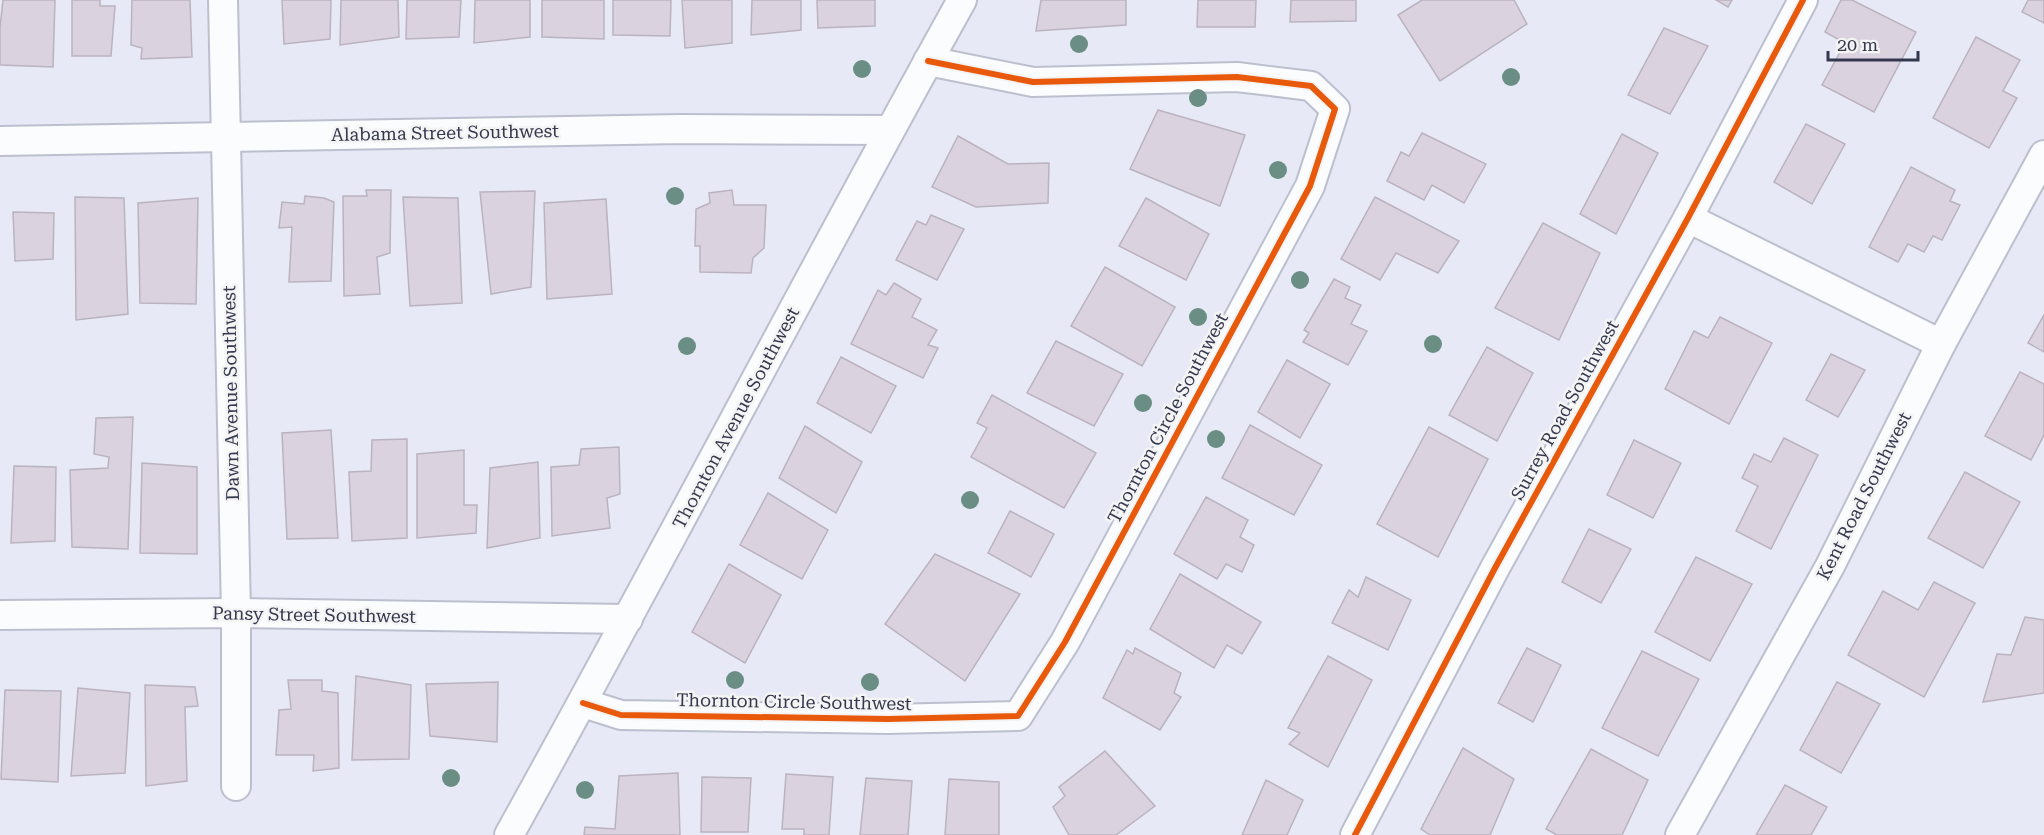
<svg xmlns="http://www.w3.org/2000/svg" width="2044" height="835" viewBox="0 0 2044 835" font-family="'Roboto Serif',serif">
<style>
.building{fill:#dad2de;stroke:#bab3bf;stroke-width:1.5}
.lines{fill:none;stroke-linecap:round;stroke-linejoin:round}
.minor-casing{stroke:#bcbfce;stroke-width:32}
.minor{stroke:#fbfcfe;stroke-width:28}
.cycleway-casing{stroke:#f4f4f4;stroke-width:10}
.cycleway{stroke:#e8590c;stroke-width:6}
.tree{fill:#6a8e83}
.labels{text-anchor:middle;stroke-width:5;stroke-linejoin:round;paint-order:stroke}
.street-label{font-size:18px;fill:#34384e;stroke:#f4f4f4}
</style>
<rect width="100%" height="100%" fill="#e7eaf6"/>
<g class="building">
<polygon points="3,0 55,0 53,67 0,65 0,27"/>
<polygon points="72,0 100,0 100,6 115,6 111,56 72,56"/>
<polygon points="132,0 190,0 192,57 141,59 142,48 131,45"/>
<polygon points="282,0 331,0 330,39 284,44"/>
<polygon points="341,0 398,0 399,37 340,45"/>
<polygon points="407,0 461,0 459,37 406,39"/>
<polygon points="475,0 530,0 530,37 474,43"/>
<polygon points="542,0 604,0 604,39 542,37"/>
<polygon points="613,0 671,0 670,36 613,35"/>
<polygon points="682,0 732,0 732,43 685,48"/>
<polygon points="752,0 801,0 801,30 751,35"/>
<polygon points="817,0 875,0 875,26 818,28"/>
<polygon points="1041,0 1126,0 1126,25 1036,31"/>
<polygon points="1198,0 1256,0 1255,27 1197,27"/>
<polygon points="1291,0 1356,0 1356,21 1290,22"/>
<polygon points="1422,0 1514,0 1527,24 1440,81 1398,15"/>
<polygon points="1716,0 1732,0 1728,7"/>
<polygon points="1841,0 1852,0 1916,32 1874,112 1822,85 1845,43 1825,32"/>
<polygon points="2028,0 2044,0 2044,23 2022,12"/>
<polygon points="1664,28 1708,46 1670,114 1628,95"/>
<polygon points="1976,37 2020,60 2003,91 2017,98 1989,148 1933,118"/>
<polygon points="1158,110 1245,135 1220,206 1130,169"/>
<polygon points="1806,124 1845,144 1812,204 1774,182"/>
<polygon points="1422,133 1486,164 1464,203 1432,185 1424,200 1387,181 1401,152 1409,156"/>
<polygon points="1622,134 1658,153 1616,234 1580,214"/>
<polygon points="958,136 1008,164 1049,163 1048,203 976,207 932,187"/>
<polygon points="1911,167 1955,190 1950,201 1960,205 1942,240 1933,236 1924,252 1908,244 1898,262 1869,247"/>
<polygon points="366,190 391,190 390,253 377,257 380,294 344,296 343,196 367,196"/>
<polygon points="732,190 734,205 766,205 764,248 753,258 751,273 700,272 700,246 695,246 696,209 710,203 709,193"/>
<polygon points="535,191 531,287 491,294 480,192"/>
<polygon points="305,196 324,198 334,202 331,281 289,282 292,227 279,228 282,202 304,204"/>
<polygon points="75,197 124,198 128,314 76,320"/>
<polygon points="403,197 458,198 462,303 410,306"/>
<polygon points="1375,197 1459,241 1438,273 1396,253 1380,280 1341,259"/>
<polygon points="198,198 196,304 140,303 138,203"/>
<polygon points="1146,198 1209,234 1186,280 1119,246"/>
<polygon points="606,199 612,294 547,299 544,203"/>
<polygon points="13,212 54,213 53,259 15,261"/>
<polygon points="931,215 964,229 937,280 896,260 917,221 926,225"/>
<polygon points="1543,223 1600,253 1559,340 1495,308"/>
<polygon points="1105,267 1175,307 1142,366 1071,326"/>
<polygon points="1334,279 1350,287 1345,298 1361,305 1351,324 1367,331 1348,365 1303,342 1309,333 1304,330"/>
<polygon points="894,283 921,299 912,317 937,330 928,345 938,348 923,378 851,344 878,290 886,295"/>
<polygon points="2044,315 2044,352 2028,343"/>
<polygon points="1720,317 1772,343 1729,424 1665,389 1694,331 1708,338"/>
<polygon points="1056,341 1123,374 1094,426 1027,393"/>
<polygon points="1487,347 1533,373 1497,441 1449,415"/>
<polygon points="1831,354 1865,370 1838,417 1806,400"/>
<polygon points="841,357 896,386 871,433 817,403"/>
<polygon points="1287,360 1330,384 1300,438 1258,412"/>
<polygon points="2020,372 2044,384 2044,435 2031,460 1985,436"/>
<polygon points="992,395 1096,453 1064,508 971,457 987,428 977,423"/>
<polygon points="133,417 128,549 72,547 70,470 108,468 109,457 94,454 96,418"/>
<polygon points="1250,425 1322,465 1294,515 1222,478"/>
<polygon points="805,426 862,462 836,513 779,478"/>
<polygon points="1429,427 1488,459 1438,557 1377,524"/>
<polygon points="331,430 338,538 287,539 282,433"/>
<polygon points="1784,438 1818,455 1771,549 1736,531 1758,486 1742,478 1754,454 1771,462"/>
<polygon points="407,439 407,538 352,541 349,472 371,471 372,440"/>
<polygon points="1634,440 1681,463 1653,518 1607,495"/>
<polygon points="619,447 620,494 607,498 610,528 552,536 551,467 579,465 581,449"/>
<polygon points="464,450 464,505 477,505 476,533 417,538 417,454"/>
<polygon points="538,462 540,538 487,548 490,468"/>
<polygon points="142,463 197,467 197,554 140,553"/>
<polygon points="14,466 56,467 55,541 11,543"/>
<polygon points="1965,472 2020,502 1983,568 1928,538"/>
<polygon points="768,493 828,530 802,579 740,545"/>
<polygon points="1206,497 1248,520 1240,537 1254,545 1242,572 1226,564 1217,579 1174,554"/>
<polygon points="1010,511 1054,534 1031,577 988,553"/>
<polygon points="1589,529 1631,549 1601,603 1562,582"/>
<polygon points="935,554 1020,594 965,681 885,624"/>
<polygon points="1696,557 1752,584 1710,661 1655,632"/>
<polygon points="729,564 781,595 745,663 692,632"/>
<polygon points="1180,574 1261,622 1242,654 1227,645 1214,668 1150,629"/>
<polygon points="1366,577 1411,600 1388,650 1332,623 1349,590 1358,597"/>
<polygon points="1934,582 1975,603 1924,697 1848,655 1883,591 1918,610"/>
<polygon points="2025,617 2044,620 2044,693 1983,702 1997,654 2011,655"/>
<polygon points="1135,648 1181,673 1174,693 1181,697 1160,730 1103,698 1127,650 1133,654"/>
<polygon points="1527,648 1561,665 1533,722 1498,703"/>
<polygon points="1642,651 1699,679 1658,756 1602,728"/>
<polygon points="1328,656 1372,680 1328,767 1289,744 1300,733 1288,728"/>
<polygon points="356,676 411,685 409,759 352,760"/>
<polygon points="288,680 322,680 322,691 338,693 339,768 313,771 314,755 276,755 279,710 291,709"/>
<polygon points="498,682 497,742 430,736 426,684"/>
<polygon points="1837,682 1880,704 1841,773 1800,750"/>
<polygon points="145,685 195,687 198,706 185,707 187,781 146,786"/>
<polygon points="78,688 130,693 125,773 71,776"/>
<polygon points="5,690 61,691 58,782 1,779"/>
<polygon points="1463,748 1514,779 1490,835 1430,835 1421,829"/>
<polygon points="1591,749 1648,780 1622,835 1557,835 1546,829"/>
<polygon points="1105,751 1155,806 1116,835 1069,835 1053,807 1065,796 1059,787"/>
<polygon points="678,773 680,835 584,835 585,827 615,829 619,776"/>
<polygon points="786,774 833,777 829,835 804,835 804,829 782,829"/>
<polygon points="702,777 751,778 748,832 701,832"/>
<polygon points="866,778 912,781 908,835 860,835"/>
<polygon points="949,779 999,782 999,835 945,835"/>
<polygon points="1266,780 1303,800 1287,835 1242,835"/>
<polygon points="1785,785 1827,807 1811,835 1756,835"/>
</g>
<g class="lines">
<g class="minor-casing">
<g id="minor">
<polyline points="223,0 236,613 236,786"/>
<polyline points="0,141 682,129 890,130"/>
<polyline points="1688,218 1941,344"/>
<polyline points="0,615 236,613 628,619"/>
<polyline points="583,703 621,715 888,719 1018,716 1065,642 1310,186 1335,109 1311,86 1237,77 1033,82 928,61"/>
<path d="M509,835C663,558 808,277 962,0"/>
<polyline points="1355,835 1495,568 1688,218 1803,0"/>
<polyline points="1680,835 1830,566 1941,344 2044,155"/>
</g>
</g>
<use href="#minor" class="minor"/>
<g class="cycleway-casing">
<g id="cycleway">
<polyline points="583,703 621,715 888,719 1018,716 1065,642 1310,186 1335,109 1311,86 1237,77 1033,82 928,61"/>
<polyline points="1355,835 1495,568 1688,218 1803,0"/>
</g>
</g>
<use href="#cycleway" class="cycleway"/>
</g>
<g class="tree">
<circle cx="1079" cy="44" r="9"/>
<circle cx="862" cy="69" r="9"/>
<circle cx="1511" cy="77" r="9"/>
<circle cx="1198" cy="98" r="9"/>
<circle cx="1278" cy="170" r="9"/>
<circle cx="675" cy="196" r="9"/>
<circle cx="1300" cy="280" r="9"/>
<circle cx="1198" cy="317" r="9"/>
<circle cx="1433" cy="344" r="9"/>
<circle cx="687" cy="346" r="9"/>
<circle cx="1143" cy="403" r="9"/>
<circle cx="1216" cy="439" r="9"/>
<circle cx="970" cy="500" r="9"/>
<circle cx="735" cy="680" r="9"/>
<circle cx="870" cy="682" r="9"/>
<circle cx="451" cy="778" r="9"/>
<circle cx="585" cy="790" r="9"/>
</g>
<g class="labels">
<g class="street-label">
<text transform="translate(445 133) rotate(-1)" y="6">Alabama Street Southwest</text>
<text transform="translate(231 393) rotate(-91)" y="6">Dawn Avenue Southwest</text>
<text transform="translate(1565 410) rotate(-61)" y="6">Surrey Road Southwest</text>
<text transform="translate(736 418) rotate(-62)" y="6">Thornton Avenue Southwest</text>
<text transform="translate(1168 418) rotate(-62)" y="6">Thornton Circle Southwest</text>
<text transform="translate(1864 496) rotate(-63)" y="6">Kent Road Southwest</text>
<text transform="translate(314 615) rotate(1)" y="6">Pansy Street Southwest</text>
<text transform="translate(794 702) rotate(1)" y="6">Thornton Circle Southwest</text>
</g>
</g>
<path d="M1828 51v9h90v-9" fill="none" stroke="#34384e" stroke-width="3"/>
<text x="1837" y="51" font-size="18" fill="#34384e" stroke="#f4f4f4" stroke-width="4.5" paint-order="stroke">20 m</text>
</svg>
